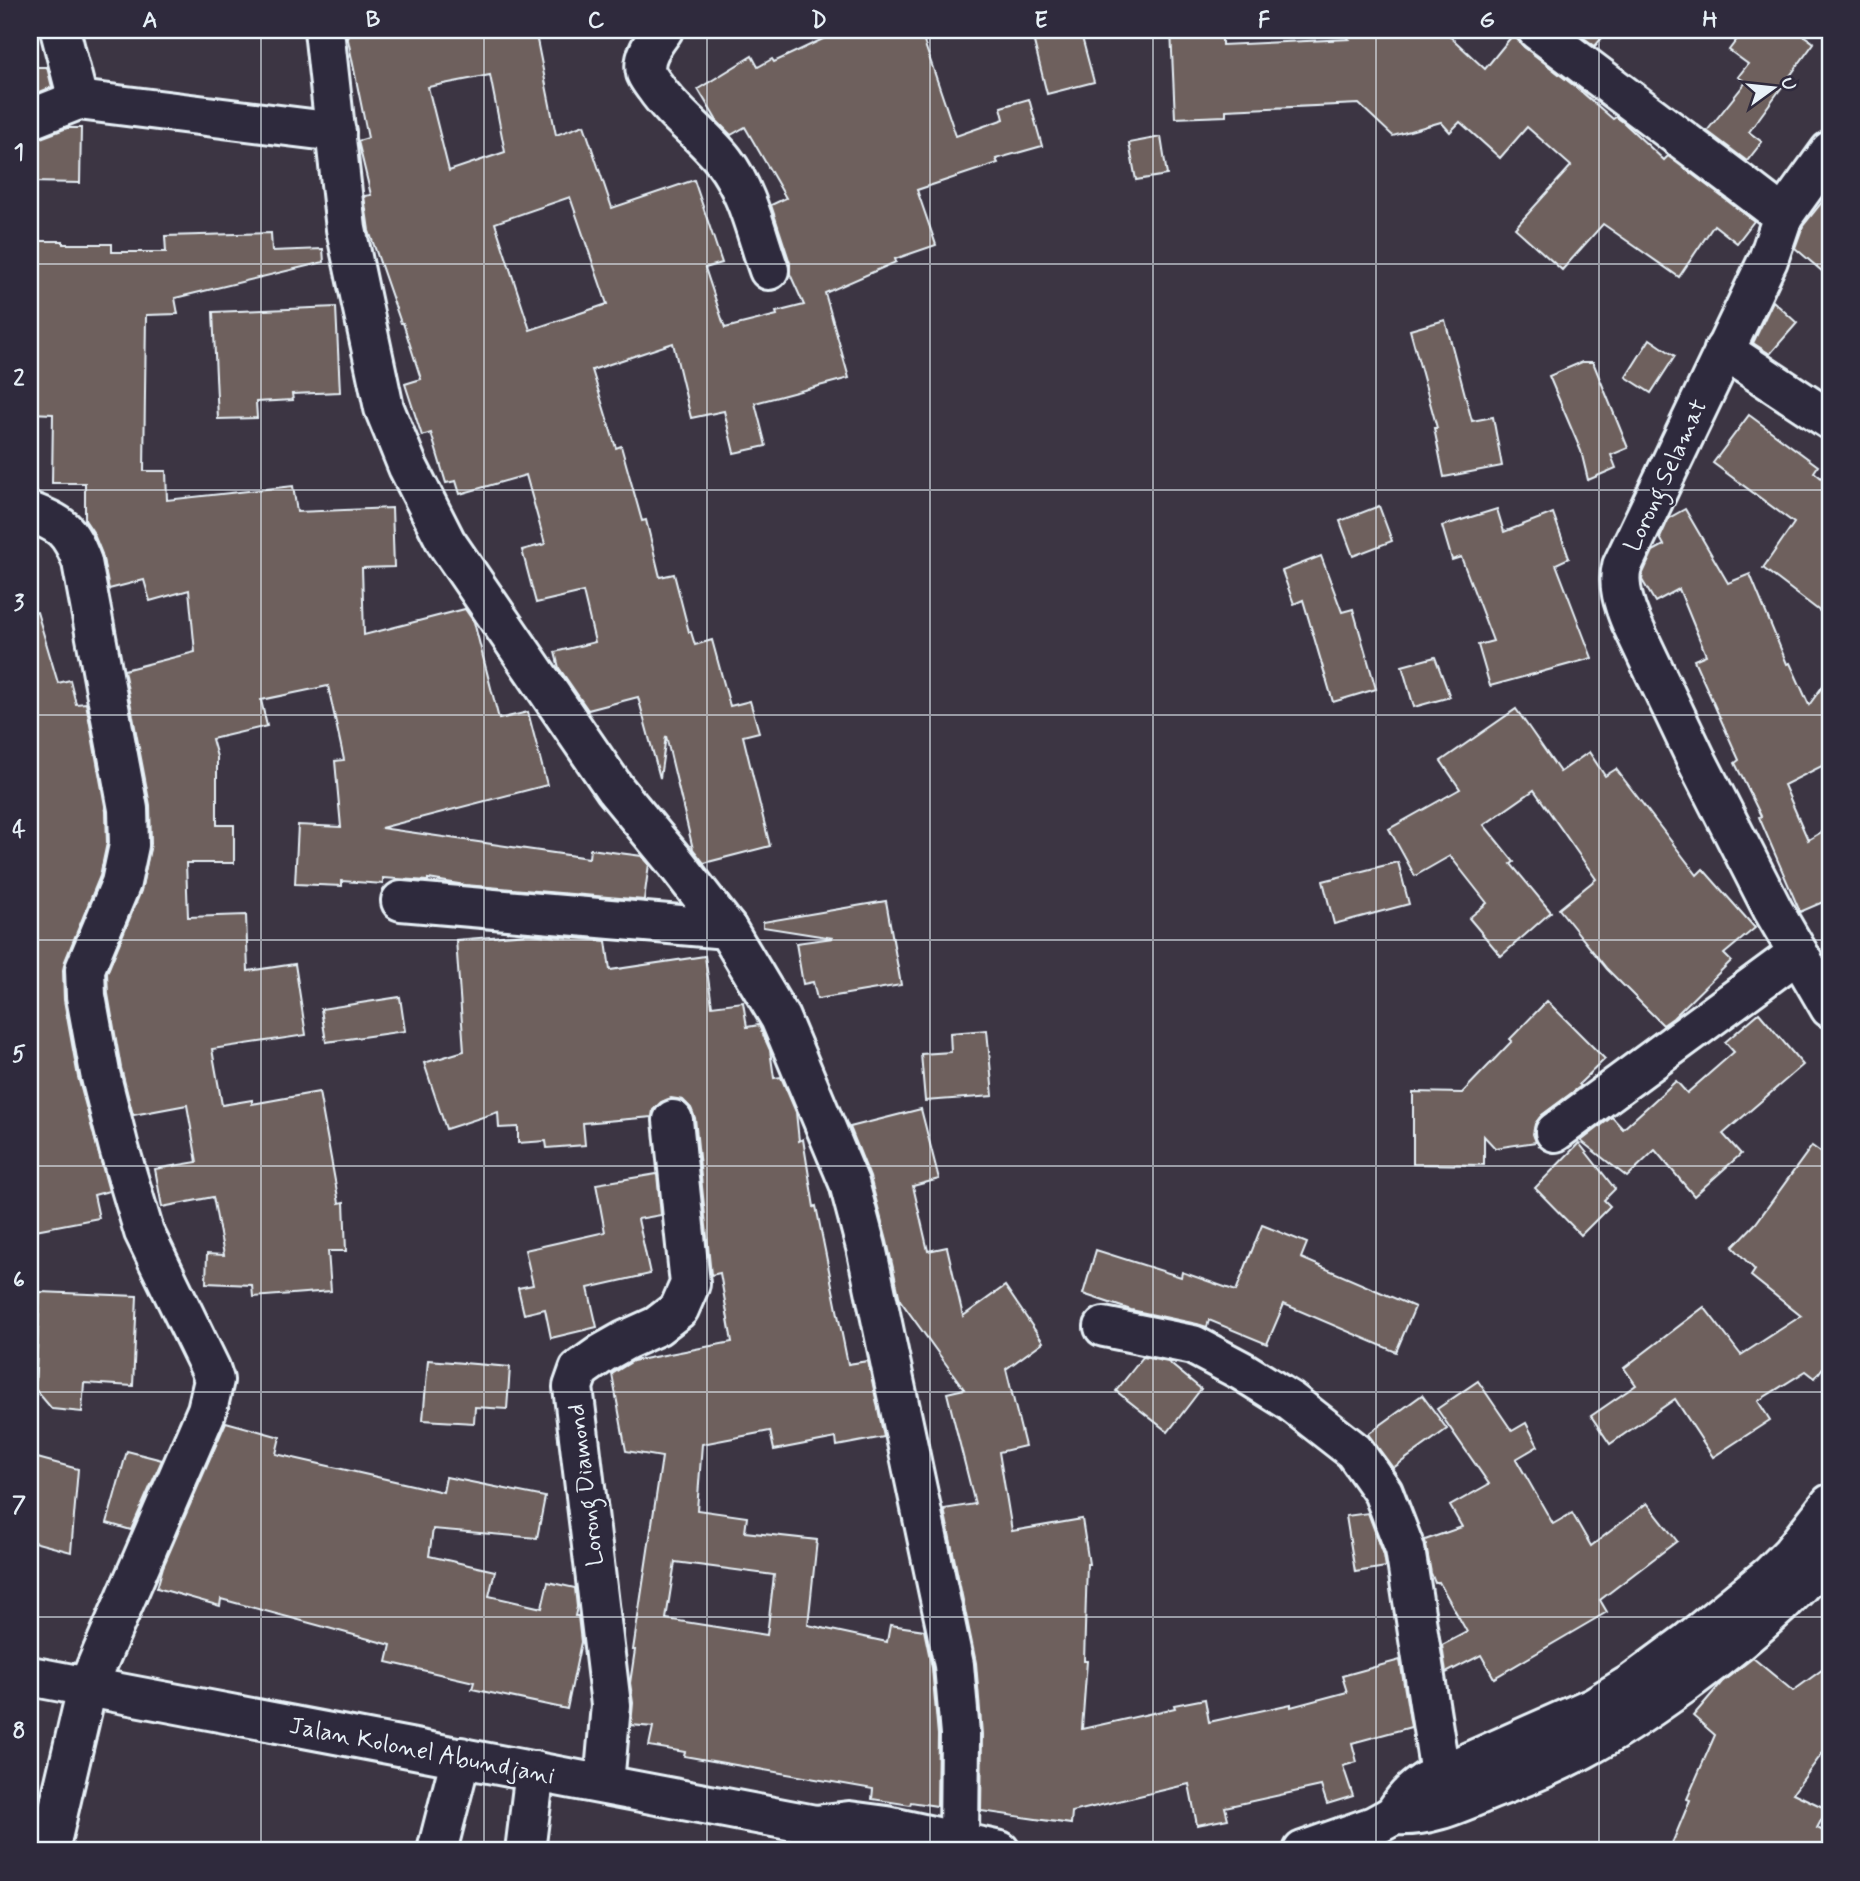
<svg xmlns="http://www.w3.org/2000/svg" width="1860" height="1881" viewBox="0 0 1860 1881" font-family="Mynerve,sans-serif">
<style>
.building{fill:#6e615d;stroke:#e8f1f8;stroke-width:2;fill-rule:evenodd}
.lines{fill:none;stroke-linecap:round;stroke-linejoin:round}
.minor-casing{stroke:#e8f1f8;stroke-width:44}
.major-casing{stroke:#e8f1f8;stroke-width:44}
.minor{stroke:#2f2a3d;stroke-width:38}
.major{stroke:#2f2a3d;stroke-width:38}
.grid{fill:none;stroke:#e8f1f8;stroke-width:2;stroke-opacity:0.55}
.labels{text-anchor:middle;stroke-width:5;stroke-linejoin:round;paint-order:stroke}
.street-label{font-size:24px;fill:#e8f1f8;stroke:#2f2a3d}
.neatline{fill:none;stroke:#e8f1f8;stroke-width:2.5}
.grid-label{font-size:23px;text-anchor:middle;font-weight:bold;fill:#e8f1f8}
</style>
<rect width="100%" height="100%" fill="#3c3543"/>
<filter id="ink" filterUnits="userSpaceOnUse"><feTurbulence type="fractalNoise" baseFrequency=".0143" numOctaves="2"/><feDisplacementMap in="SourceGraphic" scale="14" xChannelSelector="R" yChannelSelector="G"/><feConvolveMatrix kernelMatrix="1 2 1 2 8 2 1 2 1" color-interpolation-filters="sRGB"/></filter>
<g filter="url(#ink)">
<g class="building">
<path d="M346,30H535L556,135L584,125L612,208L694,180L722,263L705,268L725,328L777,315L776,312L804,305L790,274V263L771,205L786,198L745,127L731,135L717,121L698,89L752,56L758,67L772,59L774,62L842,30H920L956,136L1004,119L1001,107L1029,99L1042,146L996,159L998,163L917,190L936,245L895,259L896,262L825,293L849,378L755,403L766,446L734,453L724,411L691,418L673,343L592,370L616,448L621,446L642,521L646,520L660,577L674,574L689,632H691L695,645L712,640L730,706L750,701L759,732L743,736L770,846L704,863L693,849L666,736L660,778L638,697L588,710L559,668L555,652L595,642L583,592L536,603L522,550L545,544L526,475L460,494L456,481L446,483L431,433L422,436L405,384L421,379L403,323H401L369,231L364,196L371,195L358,141L368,138ZM490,75L505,152L449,171L428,87ZM570,197L607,304L530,330L495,223Z"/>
<polygon points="1031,30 1080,30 1094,82 1047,94"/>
<polygon points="1171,30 1222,30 1222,45 1349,39 1339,30 1443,30 1485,69 1516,31 1517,39 1524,47 1577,88 1613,119 1616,117 1623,122 1664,160 1668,156 1754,221 1737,243 1714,225 1679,277 1603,224 1562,270 1515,228 1571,166 1527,127 1500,158 1460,122 1450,132 1441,122 1393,136 1359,104 1226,110 1226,116 1175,118"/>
<polygon points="1573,30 1609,30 1595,46"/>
<polygon points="1744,30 1796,30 1814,43 1749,132 1762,142 1747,161 1707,131 1746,82 1738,77 1748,64 1729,50"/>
<polygon points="30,67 47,67 52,87 30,96"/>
<polygon points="67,128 81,128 80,183 30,182 30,140 38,139"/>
<polygon points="1161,137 1167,175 1136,180 1129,143"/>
<polygon points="1830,192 1830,278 1795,248 1803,226"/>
<polygon points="271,233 272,251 323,249 324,262 175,298 178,314 146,315 144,471 166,471 167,500 293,486 297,512 392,508 394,567 362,568 364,635 465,609 474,622 499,719 528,712 547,785 381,828 589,858 590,849 619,853 642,856 649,864 644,900 465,885 428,879 428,881 383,878 383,884 342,881 342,886 295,884 298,825 341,827 335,761 344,760 328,686 261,700 267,726 212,739 217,757 217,825 234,825 234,863 186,863 188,917 246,915 248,971 295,964 306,1035 212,1049 222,1105 252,1100 252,1104 319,1092 339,1203 344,1202 346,1251 328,1251 331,1291 253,1297 252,1285 206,1283 207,1254 224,1255 213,1197 162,1207 155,1169 197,1162 187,1105 133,1115 121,1068 108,994 107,973 141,891 151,844 150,805 124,670 195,652 189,590 150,601 144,580 109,589 102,554 93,532 85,520 85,483 52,483 53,414 30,413 30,241 63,241 63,244 112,244 112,252 166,252 165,236"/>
<polygon points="1773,301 1797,323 1770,354 1753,343"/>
<polygon points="336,307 340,392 292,394 293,400 256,402 257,418 218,419 213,312"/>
<polygon points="1445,320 1472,421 1493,417 1502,466 1444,477 1434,428 1437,428 1410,330"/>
<polygon points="1650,339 1675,356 1651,393 1626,377"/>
<polygon points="1582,362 1593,362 1628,448 1611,455 1616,468 1588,480 1581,451 1549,376"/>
<polygon points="1749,415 1818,466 1814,472 1830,485 1830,619 1763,568 1794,523 1713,463"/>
<polygon points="1379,506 1392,541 1353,556 1340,521"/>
<polygon points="1497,509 1504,532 1553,513 1569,558 1556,564 1592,658 1490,686 1478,645 1493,641 1461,557 1452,560 1442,526"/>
<polygon points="1685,509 1728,583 1750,574 1787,664 1790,663 1809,705 1830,676 1830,762 1784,785 1808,840 1830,827 1830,899 1800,912 1759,817 1761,816 1735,763 1739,760 1694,660 1706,655 1679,589 1655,602 1642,580 1643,573 1653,551 1664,545 1660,538 1669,518"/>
<polygon points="1321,556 1342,612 1353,609 1376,689 1333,702 1303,600 1294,604 1282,571"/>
<polygon points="37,612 58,683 70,680 76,704 86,703 106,811 107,843 100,876 65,961 63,970 64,1000 78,1077 109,1191 94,1195 99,1218 30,1231 30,613"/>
<polygon points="1435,657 1450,697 1414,707 1402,666"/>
<polygon points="1516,709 1560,772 1589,752 1605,776 1616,769 1697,875 1703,869 1755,928 1724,954 1731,961 1673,1018 1663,1025 1607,969 1559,909 1596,879 1534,790 1484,825 1514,862 1511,864 1551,912 1501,956 1469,918 1487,903 1450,856 1415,876 1389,829 1460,789 1441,761"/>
<polygon points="1398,862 1409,904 1334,924 1323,881"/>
<polygon points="886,901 901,985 817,999 813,982 803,984 796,943 833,938 763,927 763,922"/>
<path d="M528,934L606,941L610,970L705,956L712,1006L743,1002L747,1027L759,1025L760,1028L770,1050L774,1078L781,1077L796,1112L799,1141L803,1139L814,1207L816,1206L848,1364L868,1361L884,1437L837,1446L836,1438L774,1450L770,1431L702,1444L697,1510L747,1517L745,1532L817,1540L808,1625L887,1642L890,1625L924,1630L932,1668L938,1735L937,1806L911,1802L910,1805L872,1799L873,1789L684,1756L685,1752L649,1746L653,1727L631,1725L633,1703L630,1683L635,1650H633L662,1457L626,1451L612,1374L633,1361L732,1342L720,1273L711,1275L695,1118L691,1108L683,1100L671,1098L661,1102L653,1110L652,1117L583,1123L585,1145L547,1148L546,1141L518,1143V1127L499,1128L498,1112L446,1129L424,1063L464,1051L456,940ZM675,1562L774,1575L767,1635L666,1619Z"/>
<polygon points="400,997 405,1031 326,1042 321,1009"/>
<polygon points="1547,1001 1605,1059 1579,1084 1581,1086 1542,1115 1535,1124 1533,1134 1536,1142 1495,1148 1484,1136 1484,1165 1413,1164 1413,1092 1462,1093 1512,1041 1510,1039"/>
<polygon points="1759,1013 1803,1065 1723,1134 1741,1154 1694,1196 1655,1150 1627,1177 1581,1141 1612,1117 1623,1129 1676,1081 1687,1093 1734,1052 1725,1042"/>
<polygon points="987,1030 993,1096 925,1101 921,1054 951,1052 950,1033"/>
<polygon points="921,1109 939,1179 913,1186 928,1251 947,1247 963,1316 1005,1286 1043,1342 1006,1369 1025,1446 999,1452 1012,1531 1082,1519 1089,1564 1087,1564 1084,1661 1087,1661 1082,1729 1175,1708 1174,1705 1205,1699 1209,1722 1291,1704 1291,1707 1347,1692 1342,1676 1400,1660 1411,1727 1352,1743 1357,1762 1343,1766 1353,1796 1327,1804 1321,1786 1225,1807 1228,1819 1197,1825 1189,1784 1072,1812 1071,1824 981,1811 982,1734 976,1663 944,1509 975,1504 947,1393 964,1389 900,1300 887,1241 870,1177 850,1127"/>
<polygon points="1579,1143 1615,1189 1604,1200 1610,1206 1581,1235 1535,1188"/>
<polygon points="1812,1146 1830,1159 1830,1358 1815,1378 1806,1371 1758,1401 1770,1420 1713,1457 1675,1399 1610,1444 1591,1416 1636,1385 1624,1368 1704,1307 1741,1355 1801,1316 1751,1276 1755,1270 1733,1247 1756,1223"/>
<polygon points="657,1174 661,1215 638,1219 650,1274 588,1288 597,1327 551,1338 545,1309 524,1314 518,1288 533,1285 525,1250 605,1232 596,1184"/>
<polygon points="1262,1225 1307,1243 1301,1258 1415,1307 1396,1352 1284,1304 1267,1344 1209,1320 1207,1327 1197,1324 1131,1310 1083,1294 1096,1250 1181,1277 1182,1272 1236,1291"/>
<polygon points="40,1292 137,1296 133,1386 84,1383 82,1412 52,1409 35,1389"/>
<polygon points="1143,1357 1168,1362 1201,1389 1168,1432 1116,1391"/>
<polygon points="428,1360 510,1367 507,1409 475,1407 474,1423 423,1420"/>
<polygon points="1478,1381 1512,1431 1526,1423 1538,1446 1516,1459 1553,1524 1572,1513 1591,1546 1647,1503 1677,1541 1600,1600 1607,1612 1494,1678 1481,1655 1446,1673 1442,1645 1467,1632 1439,1582 1435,1583 1431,1573 1425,1540 1462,1527 1450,1506 1489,1484 1437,1409"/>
<polygon points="1422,1395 1447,1429 1393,1468 1368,1434"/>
<polygon points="226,1422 280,1437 276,1454 443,1492 446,1477 545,1497 537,1538 433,1529 429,1556 495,1571 489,1596 542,1608 548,1582 575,1588 577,1607 575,1616 578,1616 581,1642 567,1709 472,1689 474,1682 387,1662 391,1645 221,1599 220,1606 157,1588 163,1567"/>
<polygon points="127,1451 162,1460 131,1530 107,1523"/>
<polygon points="30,1456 78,1469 71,1552 30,1541"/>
<polygon points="1368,1513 1384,1555 1386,1567 1355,1572 1346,1516"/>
<polygon points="1753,1658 1793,1691 1830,1664 1830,1743 1793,1793 1827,1809 1817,1828 1830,1834 1830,1851 1669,1851 1690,1800 1687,1799 1715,1735 1693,1716 1722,1682"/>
</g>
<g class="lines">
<g class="minor-casing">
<g id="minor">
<polyline points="60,30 78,100"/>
<polyline points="324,30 346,229 384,408 408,467 446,542 615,789 676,863 727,929 780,1018 849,1183 866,1247 954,1665 960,1734 959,1842"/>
<path d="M663,30C654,42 642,57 646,73C648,78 652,83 655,87C674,115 704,135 724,161C748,192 756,234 769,270"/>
<path d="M1537,30L1740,183L1783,216L1768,260L1622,566C1617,585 1624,605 1631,622L1698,763L1773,910L1830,1008"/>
<polyline points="30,119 78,100 336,132"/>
<polyline points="1783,216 1830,151"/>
<polyline points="1724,350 1830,420"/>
<path d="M30,512C61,524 70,529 82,562L128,809L129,845L121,883L85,969L86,996L100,1073L119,1148L144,1232L210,1368L214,1380L207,1410L87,1688L49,1851"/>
<polyline points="401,901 727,929"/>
<polyline points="1555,1132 1798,953"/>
<polyline points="1104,1327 1193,1345 1242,1371 1290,1401 1354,1451 1383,1492 1405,1549 1440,1774"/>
<polyline points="604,1784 611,1705 573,1387 579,1370 603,1353 626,1340 657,1326 679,1309 690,1284 673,1120"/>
<path d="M1394,1815C1403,1800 1411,1791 1426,1781L1595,1706L1631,1684L1688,1642L1770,1575L1791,1554L1830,1504"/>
<path d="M1394,1815C1428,1818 1459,1803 1490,1790C1522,1778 1553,1765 1583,1749C1617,1731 1649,1709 1681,1686C1737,1645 1786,1605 1830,1551"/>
<polyline points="437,1851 461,1757"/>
<polyline points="525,1851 535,1771"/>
<polyline points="1303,1851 1374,1826 1394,1815"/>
</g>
</g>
<g class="major-casing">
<g id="major">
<polyline points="30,1676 815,1825 849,1821 887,1826 1000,1851"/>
<polyline points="815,1825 834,1844 849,1851"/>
</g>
</g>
<use href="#minor" class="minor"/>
<use href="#major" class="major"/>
</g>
</g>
<path class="grid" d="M261,30V1851M484,30V1851M707,30V1851M930,30V1851M1153,30V1851M1376,30V1851M1599,30V1851M30,264H1830M30,490H1830M30,715H1830M30,940H1830M30,1166H1830M30,1392H1830M30,1617H1830"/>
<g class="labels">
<g class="street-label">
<text transform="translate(1665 475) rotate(-65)" y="8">Lorong Selamat</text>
<text transform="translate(585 1485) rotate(-97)" y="8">Lorong Diamond</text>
<text transform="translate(422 1750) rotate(11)" y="8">Jalan Kolonel Abundjani</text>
</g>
</g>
<rect width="1860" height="1881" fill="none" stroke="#2f2a3d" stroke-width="77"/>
<g transform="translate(1773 88) rotate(75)" stroke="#2f2a3d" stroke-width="5" paint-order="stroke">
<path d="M0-5L12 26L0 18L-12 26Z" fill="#e8f1f8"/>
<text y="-10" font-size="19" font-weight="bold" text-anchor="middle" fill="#e8f1f8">U</text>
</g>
<rect x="38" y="38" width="1784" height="1804" class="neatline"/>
<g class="grid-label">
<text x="150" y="27">A</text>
<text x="373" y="27">B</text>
<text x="596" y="27">C</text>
<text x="819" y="27">D</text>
<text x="1041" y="27">E</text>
<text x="1264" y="27">F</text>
<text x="1487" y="27">G</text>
<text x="1710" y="27">H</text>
<text x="19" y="159">1</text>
<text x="19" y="385">2</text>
<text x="19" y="610">3</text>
<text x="19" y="836">4</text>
<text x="19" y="1061">5</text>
<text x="19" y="1287">6</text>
<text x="19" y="1512">7</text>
<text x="19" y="1738">8</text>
</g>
</svg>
